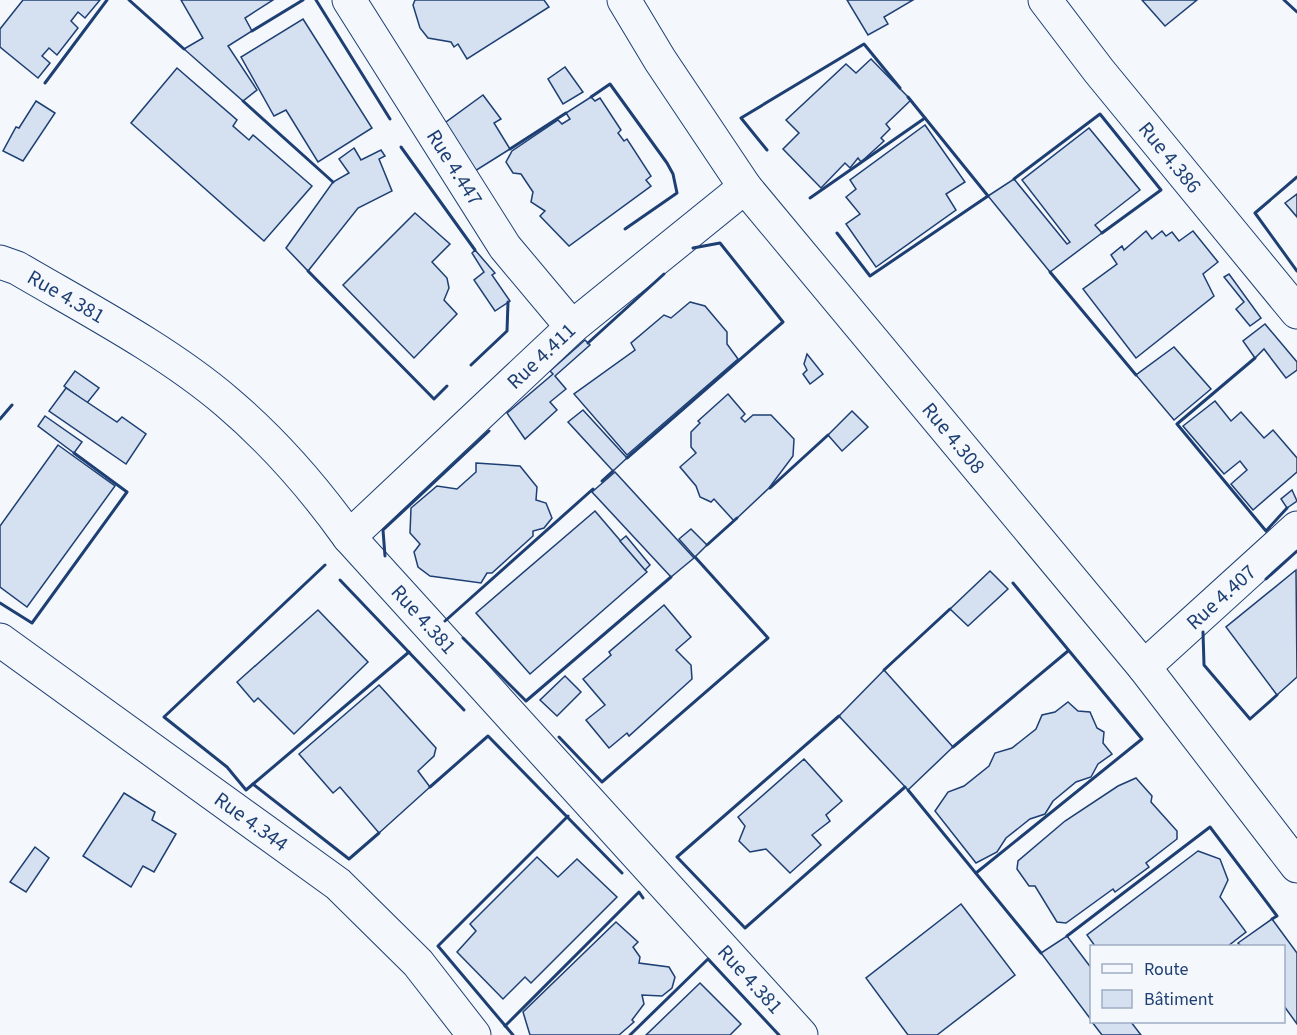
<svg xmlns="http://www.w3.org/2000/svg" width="1297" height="1035" viewBox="0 0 1297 1035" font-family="'Source Sans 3',sans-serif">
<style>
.building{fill:#d5e0f0;stroke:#1d3f73;stroke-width:1.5}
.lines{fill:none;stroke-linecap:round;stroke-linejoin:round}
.street-casing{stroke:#1d3f73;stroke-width:35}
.street{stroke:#f4f7fb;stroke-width:33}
.wall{stroke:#1d3f73;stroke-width:3}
.labels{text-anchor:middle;stroke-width:4.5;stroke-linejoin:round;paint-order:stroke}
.street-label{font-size:21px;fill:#1d3f73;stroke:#f4f7fb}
</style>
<rect width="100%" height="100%" fill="#f4f7fb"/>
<g class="building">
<polygon points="23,0 100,0 85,18 78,12 71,21 78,28 57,55 49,48 42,56 50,63 38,78 0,47 0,29"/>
<polygon points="181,0 273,0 245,18 252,31 228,46 257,90 243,101 184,49 203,38"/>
<polygon points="415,0 544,0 549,7 467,59 458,44 454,47 451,42 428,38 420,28 413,5"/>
<polygon points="847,0 913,0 884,17 888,24 868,35"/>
<polygon points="1142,0 1197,0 1165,26"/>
<polygon points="303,19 372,128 318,162 286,110 274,116 241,57"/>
<polygon points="871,59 911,100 886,124 890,129 881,138 884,141 861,162 858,158 850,168 845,163 821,188 783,149 799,133 786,120 846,64 856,73"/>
<polygon points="565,67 583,92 563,104 548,79"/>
<polygon points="177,68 237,120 233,126 249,140 253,135 312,186 264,241 131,123"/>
<polygon points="483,95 501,119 494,123 510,149 475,171 442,125"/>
<polygon points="591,97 595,101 600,98 621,130 618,133 624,141 627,139 651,176 646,180 651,186 569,246 540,216 545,211 531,202 533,192 521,174 513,173 506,162 512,151 558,120 562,124 570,119 566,113"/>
<polygon points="36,101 55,113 23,161 3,151 16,127 19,128"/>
<polygon points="925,125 965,182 946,194 956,210 876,267 846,224 860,214 846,197 856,189 850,180"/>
<polygon points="1089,128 1140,190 1095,225 1102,233 1050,272 988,196 1014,179 1067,244 1070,242 1022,180"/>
<polygon points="354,148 361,160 381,150 385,156 379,159 392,191 358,208 308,271 286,248 333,182 349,173 339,159"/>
<polygon points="1297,194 1297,217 1285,203"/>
<polygon points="415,213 450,244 432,262 447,278 449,288 444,300 457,314 414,358 343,285"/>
<polygon points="1146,231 1152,239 1162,231 1166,236 1172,232 1179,241 1193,231 1218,262 1203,274 1214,296 1136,358 1083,289 1117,264 1111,255 1122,246 1124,250"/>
<polygon points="475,250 495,273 492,275 510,301 495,311 474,280 484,272 472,253"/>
<polygon points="1229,274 1261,318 1250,326 1236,309 1244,302 1224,277"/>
<polygon points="690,302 705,306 727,332 727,344 738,359 627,455 574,394 635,350 631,343 664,315 671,318"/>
<polygon points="1265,324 1297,362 1297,370 1286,378 1264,349 1255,358 1243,341"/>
<polygon points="585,340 590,345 555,376 566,389 550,402 557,410 525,439 507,413 553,374 550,371"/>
<polygon points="1174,347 1211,389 1174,420 1136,375"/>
<polygon points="807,354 823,374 810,384 803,374 807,370 804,364"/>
<polygon points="75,371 99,388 87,403 64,386"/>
<polygon points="66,388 117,422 122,417 146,434 126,464 49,411"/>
<polygon points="728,394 745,414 741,418 745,422 753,415 771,415 794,439 793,456 769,488 734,521 714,499 711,502 700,497 696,486 680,467 696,453 691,447 691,432 700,423 698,421"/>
<polygon points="1215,401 1231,421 1241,412 1264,438 1273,430 1297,458 1297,472 1253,510 1231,484 1247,470 1240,461 1224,474 1183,426"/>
<polygon points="583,410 627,458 613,471 568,422"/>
<polygon points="852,411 868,427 842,451 828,435"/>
<polygon points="45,416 82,442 74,453 38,426"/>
<polygon points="58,445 115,486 27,607 0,587 0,526"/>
<polygon points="476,463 520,466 537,487 536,500 546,503 552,518 544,528 533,531 533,536 492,573 487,573 481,583 430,576 418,567 414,552 420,544 410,533 411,508 437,486 457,489 476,472"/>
<polygon points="615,472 694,558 671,577 592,492"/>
<polygon points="1292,490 1297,501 1287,508 1281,499"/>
<polygon points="595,511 647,572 530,674 476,613"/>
<polygon points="691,529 707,545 695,557 679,539"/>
<polygon points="626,536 650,565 645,570 620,541"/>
<polygon points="1296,570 1297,677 1277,695 1226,627"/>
<polygon points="990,571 1008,589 968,626 950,609"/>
<polygon points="664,605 691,637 676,650 691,665 692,679 629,736 627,733 609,748 586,720 605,705 583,679 611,655 609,652"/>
<polygon points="318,610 368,662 294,734 258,698 254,702 237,682"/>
<polygon points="884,670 953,747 908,790 839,716"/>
<polygon points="565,676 581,692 557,716 540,700"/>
<polygon points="379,685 436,748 434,756 418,771 430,787 379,833 340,787 333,793 299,754"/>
<polygon points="1068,702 1078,711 1090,712 1097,728 1104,732 1103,743 1112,754 1098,764 1091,777 1076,782 1053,801 1045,814 1030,819 1006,838 997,852 976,863 935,811 948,792 964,786 989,766 995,753 1012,748 1036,729 1042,715 1055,712"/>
<polygon points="804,759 842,801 826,815 830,821 812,835 821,845 790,873 766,849 750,852 739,841 745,826 738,817"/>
<polygon points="1136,778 1152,796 1151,802 1177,831 1177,839 1146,863 1149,867 1115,892 1113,889 1066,923 1057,922 1035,886 1029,886 1017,869 1018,861 1065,821 1118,786"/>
<polygon points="124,793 155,812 152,820 176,834 154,872 143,866 131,887 83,856"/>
<polygon points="35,847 49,858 26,892 10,882"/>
<polygon points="1198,851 1220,859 1228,880 1220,897 1246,932 1228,946 1095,946 1087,935"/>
<polygon points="537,857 558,877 577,859 617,897 531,983 525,977 503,999 457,952 476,931 470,924"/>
<polygon points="961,904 1015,975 937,1035 908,1035 866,978"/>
<polygon points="1272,919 1297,953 1297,1024 1284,1006 1284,946 1241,946 1238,943"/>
<polygon points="616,922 638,942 633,947 640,957 639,963 669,967 675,977 672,988 662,996 642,995 644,1004 632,1020 634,1022 619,1035 530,1035 523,1012"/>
<polygon points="1067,936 1092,969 1092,1021 1041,953"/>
<polygon points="700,983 741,1024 730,1035 646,1035"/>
<polygon points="1092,1022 1131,1022 1141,1035 1102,1035"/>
</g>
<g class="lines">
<g class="street-casing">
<g id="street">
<path id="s1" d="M349,0L505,247L572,327"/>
<path id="s2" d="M624,0L660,60L745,187L1144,667L1297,866"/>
<path id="s3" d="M1045,0L1099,71L1297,312"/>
<path id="s4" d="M0,262L17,268C87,309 166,350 227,402C274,442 314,488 349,537L801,1035"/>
<path id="s5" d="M349,537L572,327L745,187"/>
<path id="s6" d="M0,640L338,884L418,963L474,1035"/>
<path id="s7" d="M1144,667L1297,528"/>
</g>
</g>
<use href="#street" class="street"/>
<g class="wall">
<polyline points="129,0 184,49"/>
<polyline points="316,0 390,119"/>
<polyline points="1284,0 1297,12"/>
<polyline points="252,31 303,0"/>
<polyline points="45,83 107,0"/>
<polyline points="591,97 610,84 667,163 673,174 677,193 625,229"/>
<polyline points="243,101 333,182"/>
<polyline points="401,147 475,250"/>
<polyline points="510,149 566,113"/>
<polyline points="767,150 741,118 864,44 900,88"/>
<polyline points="1297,177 1255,213 1297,271"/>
<polyline points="1014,179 1100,114 1161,190 1102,233"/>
<polyline points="810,198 925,118"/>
<polyline points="837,233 870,276 988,196 908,97"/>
<polyline points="308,271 434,399 447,386"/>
<polyline points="1050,272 1136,375"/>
<polyline points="588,343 664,274"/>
<polyline points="1255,358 1177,424 1266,531 1287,508"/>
<polyline points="471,365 507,331 508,302"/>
<polyline points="0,419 12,405"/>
<polyline points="627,458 783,322 720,243 693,248"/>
<polyline points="602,481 613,471"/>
<polyline points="770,488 828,435"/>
<polyline points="707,545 737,518"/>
<polyline points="385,556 383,530 489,431"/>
<polyline points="325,565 164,717 227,767 246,790 409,652"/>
<polyline points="1266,579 1297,551"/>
<polyline points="340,580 464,710"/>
<polyline points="0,603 32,623 127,492 74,453"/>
<polyline points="445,621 593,489"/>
<polyline points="1203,632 1204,665 1250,719 1277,695"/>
<polyline points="463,638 526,701 671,577"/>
<polyline points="884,670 950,609"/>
<polyline points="839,716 677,857 745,928 905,787"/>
<polyline points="559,737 602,782 768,638 695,557"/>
<polyline points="953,747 1068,651"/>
<polyline points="253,784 349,859 379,833"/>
<polyline points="430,787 488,736 622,873"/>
<polyline points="908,790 1041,953"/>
<polyline points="976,873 1142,739 1013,583"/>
<polyline points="1067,936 1210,827 1277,916 1272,919"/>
<polyline points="505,1026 639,892 643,898"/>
<polyline points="513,1035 438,946 568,816"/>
<polyline points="630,1035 708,959 779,1035"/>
</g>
</g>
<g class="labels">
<g class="street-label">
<text dy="7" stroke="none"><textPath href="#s3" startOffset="201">Rue 4.386</textPath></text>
<text dy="7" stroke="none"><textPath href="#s1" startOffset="198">Rue 4.447</textPath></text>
<text dy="7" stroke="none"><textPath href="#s4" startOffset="75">Rue 4.381</textPath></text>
<text dy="7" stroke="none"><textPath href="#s5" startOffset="264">Rue 4.411</textPath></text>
<text dy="7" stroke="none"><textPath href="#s2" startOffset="549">Rue 4.308</textPath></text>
<text dy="7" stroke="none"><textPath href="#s7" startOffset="104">Rue 4.407</textPath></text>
<text dy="7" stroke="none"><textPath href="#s4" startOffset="561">Rue 4.381</textPath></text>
<text dy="7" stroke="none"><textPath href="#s6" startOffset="310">Rue 4.344</textPath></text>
<text dy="7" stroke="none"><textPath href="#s4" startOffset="1047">Rue 4.381</textPath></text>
</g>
</g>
<rect x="1090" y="945" width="195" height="78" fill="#f4f7fb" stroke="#9eadc5" stroke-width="1.5"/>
<rect x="1102" y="964" width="30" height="9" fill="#f4f7fb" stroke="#9eadc5" stroke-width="1.5"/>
<text x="1144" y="975" font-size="18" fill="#1d3f73">Route</text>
<rect x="1102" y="990" width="30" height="18" fill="#d5e0f0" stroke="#9eadc5" stroke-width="1.5"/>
<text x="1144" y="1005" font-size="18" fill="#1d3f73">Bâtiment</text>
</svg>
